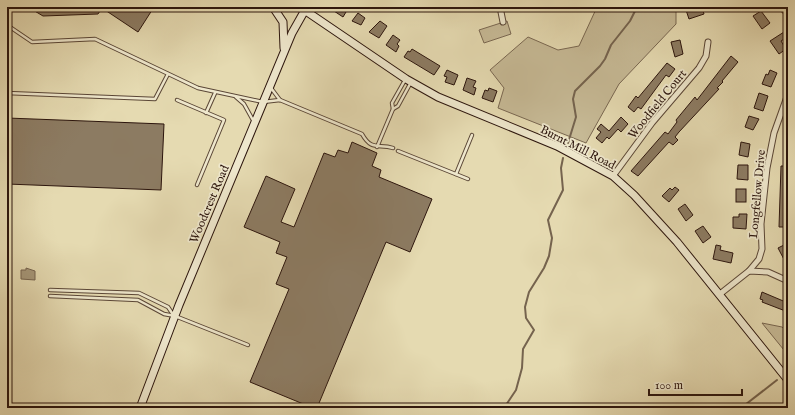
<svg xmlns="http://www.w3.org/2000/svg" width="795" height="415" viewBox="0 0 795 415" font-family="'IM FELL English',serif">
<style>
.green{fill:#c6b995;stroke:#796751}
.water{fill:#a69779;stroke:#75634e}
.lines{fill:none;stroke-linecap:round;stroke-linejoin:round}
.stream{stroke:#75634e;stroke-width:2}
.building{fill:#8c7b62;stroke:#2c150d}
.lane-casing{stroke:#5a4636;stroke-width:4.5}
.street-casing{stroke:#5a4636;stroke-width:7}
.secondary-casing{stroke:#2c150d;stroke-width:9}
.lane{stroke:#eee7cc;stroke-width:2.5}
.street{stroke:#eee7cc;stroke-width:5}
.secondary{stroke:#eee7cc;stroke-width:7}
.labels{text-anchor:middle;stroke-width:3.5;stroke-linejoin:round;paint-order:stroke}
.street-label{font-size:12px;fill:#2c150d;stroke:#eee7cc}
</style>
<rect width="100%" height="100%" fill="#e5dab1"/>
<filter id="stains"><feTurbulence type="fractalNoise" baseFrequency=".005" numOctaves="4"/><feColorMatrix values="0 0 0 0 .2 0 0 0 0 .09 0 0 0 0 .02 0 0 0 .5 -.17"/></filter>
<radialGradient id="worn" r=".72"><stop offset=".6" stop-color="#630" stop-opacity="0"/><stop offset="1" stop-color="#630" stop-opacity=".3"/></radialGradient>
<g class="green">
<polygon points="597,7 676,7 676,24 619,84 586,143 498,108 504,88 490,70 528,37 558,50 579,46"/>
<polygon points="507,21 511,34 484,43 479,30"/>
<polygon points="762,323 782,327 788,332 788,355"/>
</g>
<polygon class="water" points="26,268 35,271 35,280 21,279 21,270 26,270"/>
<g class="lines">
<g class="stream">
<polyline points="568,143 576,117 573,99 575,91 600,66 605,59 611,45 630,21 637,7"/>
<polyline points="504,408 516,390 522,368 523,349 534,330 526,318 525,307 529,292 544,268 549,256 552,238 548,220 563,190 561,168 563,158"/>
<polyline points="741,408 777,380"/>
</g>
</g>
<g class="building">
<polygon points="28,7 154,7 138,32 102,8 98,14 43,16"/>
<polygon points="328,7 349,7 343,17"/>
<polygon points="685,7 702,7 704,14 689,19"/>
<polygon points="761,11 770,23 762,29 753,16"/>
<polygon points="358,13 365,18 361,25 352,21"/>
<polygon points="380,21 387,26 379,38 369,32"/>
<polygon points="784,32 787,37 781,41 786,49 779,54 770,41"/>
<polygon points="393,35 400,40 397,44 399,46 396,52 386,45"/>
<polygon points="680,40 683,54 675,57 671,42"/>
<polygon points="412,49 440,66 434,75 404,57 408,51 410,52"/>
<polygon points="731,56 738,62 722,81 723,82 717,88 719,89 679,132 675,137 678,140 673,145 669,142 638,176 631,171 665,132 668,134 677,122 676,120 695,97 697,100"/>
<polygon points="667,63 675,69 669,77 666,75 641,109 638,107 634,112 628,107 636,96 638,98"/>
<polygon points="447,70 458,75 454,85 445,82 447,77 444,76"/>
<polygon points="770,70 777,73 771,87 762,84 766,74 768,75"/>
<polygon points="467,78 476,81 473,87 476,88 474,95 463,90"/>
<polygon points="489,88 497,91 493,102 482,98 485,90 488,91"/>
<polygon points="759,93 768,96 763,111 754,108"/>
<polygon points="749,116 759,119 753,130 745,127"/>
<polygon points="621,117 628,124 621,132 618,129 609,139 607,137 602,143 596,138 601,132 597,129 601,124 609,131"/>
<polygon points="7,118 164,124 161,190 7,184"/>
<polygon points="352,142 377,153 372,166 381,170 379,177 432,199 410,252 386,242 317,408 313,408 250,382 289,289 276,284 287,257 276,253 280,242 244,227 266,176 295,189 281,222 294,227 324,153 335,157 338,150 348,153"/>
<polygon points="741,142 750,144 748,157 739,155"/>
<polygon points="738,165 748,165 748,180 737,179"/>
<polygon points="781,166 788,166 788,227 779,227"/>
<polygon points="675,187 679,190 669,202 662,196 670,188 672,190"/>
<rect x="736" y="189" width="10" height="13"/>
<polygon points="685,204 693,215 686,221 678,209"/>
<polygon points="739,214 747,214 746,229 733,228 733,217 739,217"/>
<polygon points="703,226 711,237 703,243 695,231"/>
<polygon points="786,244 788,246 788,267 778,248"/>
<polygon points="716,245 721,246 720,250 733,253 731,263 713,259"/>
<polygon points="762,292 788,303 788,312 762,302 763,300 760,299"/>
</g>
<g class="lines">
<g class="lane-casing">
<g id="lane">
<path d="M7,25L32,42L95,39L198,88L263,102L280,100L362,134C372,152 379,143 393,148"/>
<polyline points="271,88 280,100"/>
<polyline points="7,93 155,99 168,74"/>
<polyline points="236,97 244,104 254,122"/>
<polyline points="177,100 224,120 197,185"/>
<polyline points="393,109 398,106 410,84"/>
<polyline points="206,113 215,93"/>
<polyline points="377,147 393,109 392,103 405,80"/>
<polyline points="398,151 468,179"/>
<polyline points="456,174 472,135"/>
<polyline points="7,244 8,227"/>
<polyline points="50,290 139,293 168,307 174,316"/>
<polyline points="50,296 138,300 164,314 175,316 248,345"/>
</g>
</g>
<g class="street-casing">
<g id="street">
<polyline points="500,7 503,22"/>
<polyline points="781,7 788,14"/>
<polyline points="613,176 652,123 699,68 706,56 708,42"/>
<polyline points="749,271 759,259 762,249 761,224 767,168 774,133 788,94"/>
<polyline points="720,294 749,271 768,272 788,281"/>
</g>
</g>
<g class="secondary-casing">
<g id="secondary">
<polyline points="273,7 283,22 284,48"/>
<polyline points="300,7 406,79 438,97 557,146 613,176 634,195 677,242 788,380"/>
<polyline points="140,408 179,305 292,33 305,10"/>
</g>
</g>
<use href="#lane" class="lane"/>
<use href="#street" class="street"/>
<use href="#secondary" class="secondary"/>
</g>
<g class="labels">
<g class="street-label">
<text transform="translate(657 104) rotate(-51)" y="4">Woodfield Court</text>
<text transform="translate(578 147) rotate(27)" y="4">Burnt Mill Road</text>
<text transform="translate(757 194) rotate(-85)" y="4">Longfellow Drive</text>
<text transform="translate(209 204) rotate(-67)" y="4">Woodcrest Road</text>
</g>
</g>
<rect width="795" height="415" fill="none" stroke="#e5dab1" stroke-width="24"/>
<rect x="8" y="8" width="779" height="399" fill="none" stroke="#2c150d" stroke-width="2"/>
<rect x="12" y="12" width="771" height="391" fill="none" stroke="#2c150d"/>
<path d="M649 389v6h93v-6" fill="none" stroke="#2c150d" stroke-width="2"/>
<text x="655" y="389" font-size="12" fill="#2c150d" stroke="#eee7cc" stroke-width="3" paint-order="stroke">100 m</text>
<rect width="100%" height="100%" filter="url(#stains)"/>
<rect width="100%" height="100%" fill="url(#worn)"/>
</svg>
